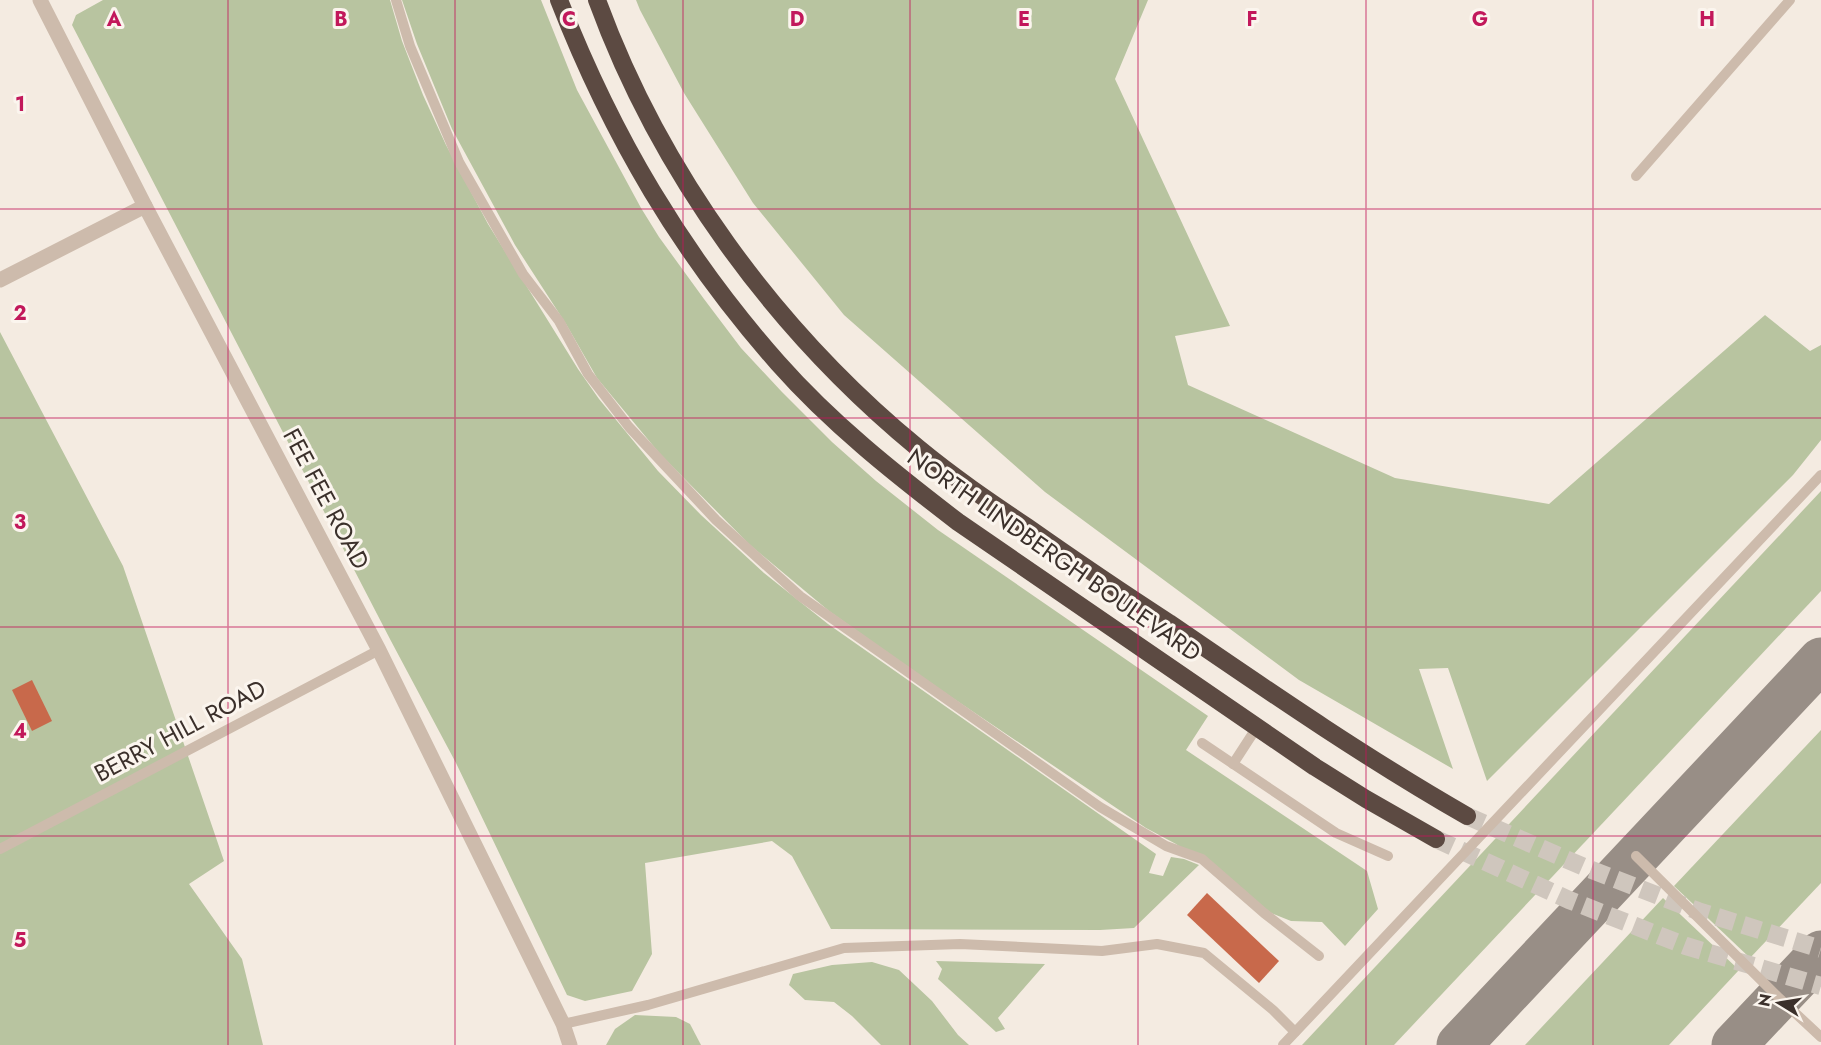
<svg xmlns="http://www.w3.org/2000/svg" width="1821" height="1045" viewBox="0 0 1821 1045" font-family="Jost,sans-serif">
<style>
.green{fill:#b8c4a0}
.lines{fill:none;stroke-linecap:round;stroke-linejoin:round}
.taxiway{stroke:#988e86;stroke-width:45}
.building{fill:#c8694b}
.highway-tunnel{stroke:#cfc6bd;stroke-width:18;stroke-dasharray:18 9;stroke-linecap:butt}
.lane{stroke:#cdbbac;stroke-width:10}
.street{stroke:#cdbbac;stroke-width:15}
.highway{stroke:#5c4a42;stroke-width:18}
.grid{fill:none;stroke:#c2185b;stroke-width:1.5;stroke-opacity:0.55}
.labels{text-anchor:middle;stroke-width:6;stroke-linejoin:round;paint-order:stroke}
.street-label{font-size:24px;fill:#3b302b;stroke:#fbf5ee}
.grid-label{font-size:20px;text-anchor:middle;font-weight:bold;fill:#c2185b;stroke:#fbf5ee;stroke-width:6;stroke-linejoin:round;paint-order:stroke}
</style>
<rect width="100%" height="100%" fill="#f4ebe1"/>
<g class="green">
<polygon points="103,0 390,0 402,41 423,95 446,145 488,224 578,369 599,399 658,471 701,515 764,573 828,624 1156,854 1149,873 1163,876 1171,857 1184,859 1199,865 1134,928 1100,930 831,929 792,856 772,841 645,863 652,954 632,991 585,1001 567,995 456,763 391,641 72,25 76,15"/>
<polygon points="402,0 541,0 577,90 641,208 659,237 704,299 741,348 782,392 832,442 876,481 938,530 1208,716 1186,750 1367,871 1378,909 1345,946 1322,922 1291,921 1271,913 1176,844 1146,828 926,680 829,611 750,545 660,454 597,378 566,324 515,245 452,129 417,44"/>
<polygon points="636,0 1148,0 1115,79 1230,326 1175,336 1188,385 1395,478 1549,504 1765,315 1810,351 1821,345 1821,440 1793,475 1487,781 1448,668 1419,669 1453,769 1299,680 1045,492 844,315 753,203 684,93 640,10"/>
<polygon points="0,332 123,566 224,861 189,884 242,959 263,1045 0,1045"/>
<polygon points="1821,491 1821,591 1394,1045 1302,1045"/>
<polygon points="1821,730 1821,883 1750,958 1674,886"/>
<polygon points="1663,898 1739,970 1669,1045 1525,1045"/>
<polygon points="936,961 1045,964 998,1018 1005,1029 996,1032 938,979 942,969"/>
<polygon points="872,962 899,970 932,1001 958,1035 969,1045 881,1045 852,1016 834,1002 805,1000 789,985 793,974 832,965"/>
<polygon points="635,1015 676,1017 690,1024 701,1045 606,1045 615,1029"/>
</g>
<g class="lines">
<g class="taxiway">
<polyline points="1459,1045 1821,660"/>
<polyline points="1734,1045 1821,953"/>
</g>
</g>
<g class="building">
<polygon points="32,680 52,721 32,731 12,690"/>
<polygon points="1207,893 1279,961 1259,983 1187,915"/>
</g>
<g class="lines">
<g class="highway-tunnel">
<polyline points="1467,816 1584,867 1698,911 1821,949"/>
<polyline points="1436,839 1569,900 1686,946 1821,986"/>
</g>
<g class="lane">
<polyline points="396,0 410,46 459,162 523,274 559,321 588,374 629,427 716,520 800,596 1100,807 1166,846 1202,859 1264,913 1319,956"/>
<polyline points="1636,176 1790,0"/>
<polyline points="1202,743 1336,833 1388,856"/>
<polyline points="1233,764 1257,727"/>
<polyline points="0,849 379,650"/>
<polyline points="1636,856 1779,998 1821,1037"/>
<polyline points="563,1024 648,1005 844,948 960,944 1102,951 1157,944 1204,953 1273,1010 1295,1032"/>
<polyline points="1283,1045 1821,475"/>
</g>
<g class="street">
<polyline points="40,0 145,206 379,650 563,1024 570,1045"/>
<polyline points="0,280 145,206"/>
</g>
<g class="highway">
<path d="M559,0C612,136 681,253 778,363C831,423 894,473 958,522L1315,767L1366,799L1436,839"/>
<path d="M597,0C660,173 776,331 918,448C953,477 990,502 1027,527C1074,560 1121,592 1169,623C1267,690 1364,757 1467,816"/>
</g>
</g>
<path class="grid" d="M228,0V1045M455,0V1045M683,0V1045M910,0V1045M1138,0V1045M1366,0V1045M1593,0V1045M0,209H1821M0,418H1821M0,627H1821M0,836H1821"/>
<g class="labels">
<g class="street-label">
<text transform="translate(326 499) rotate(62)" y="8">FEE FEE ROAD</text>
<text transform="translate(1054 555) rotate(35)" y="8">NORTH LINDBERGH BOULEVARD</text>
<text transform="translate(180 731) rotate(-28)" y="8">BERRY HILL ROAD</text>
</g>
</g>
<g class="grid-label">
<text x="114" y="26">A</text>
<text x="341" y="26">B</text>
<text x="569" y="26">C</text>
<text x="797" y="26">D</text>
<text x="1024" y="26">E</text>
<text x="1252" y="26">F</text>
<text x="1480" y="26">G</text>
<text x="1707" y="26">H</text>
<text x="20" y="111">1</text>
<text x="20" y="320">2</text>
<text x="20" y="529">3</text>
<text x="20" y="738">4</text>
<text x="20" y="947">5</text>
</g>
<g transform="translate(1779 1003) rotate(281)" stroke="#fbf5ee" stroke-width="4.5" paint-order="stroke">
<path d="M0-4.5L10 22L0 15L-10 22Z" fill="#3b302b"/>
<text y="-9" font-size="16" font-weight="bold" text-anchor="middle" fill="#3b302b">N</text>
</g>
</svg>
